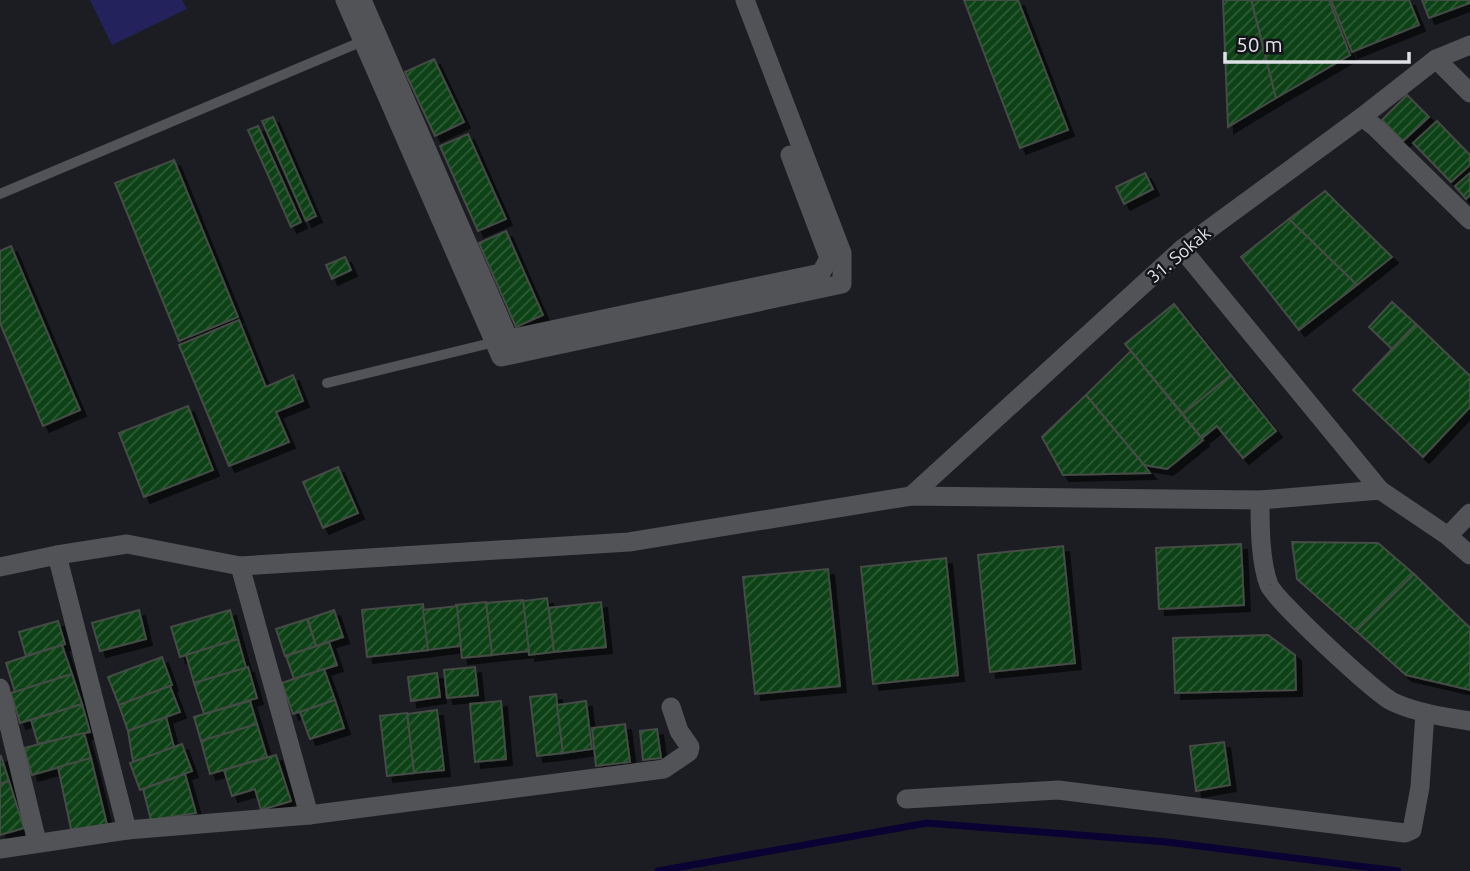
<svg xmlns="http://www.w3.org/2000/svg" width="1470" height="871" viewBox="0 0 1470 871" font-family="Ubuntu,sans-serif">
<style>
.green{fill:#23225d}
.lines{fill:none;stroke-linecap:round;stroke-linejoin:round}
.stream{stroke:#0a0233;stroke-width:7}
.building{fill:url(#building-hatch);stroke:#454b45;stroke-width:2;filter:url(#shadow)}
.lane{stroke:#525356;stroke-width:10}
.street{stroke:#525356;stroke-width:19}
.labels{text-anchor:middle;stroke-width:5;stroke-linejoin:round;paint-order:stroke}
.street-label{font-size:18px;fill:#e0e1e6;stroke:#13141a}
</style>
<defs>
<pattern id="building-hatch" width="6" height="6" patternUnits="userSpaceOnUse" patternTransform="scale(1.75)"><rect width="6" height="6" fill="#0d4216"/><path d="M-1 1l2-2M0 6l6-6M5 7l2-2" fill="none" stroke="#305d38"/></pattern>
<filter id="shadow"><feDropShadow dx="6" dy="6" stdDeviation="0" flood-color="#0009"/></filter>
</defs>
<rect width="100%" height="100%" fill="#1c1d23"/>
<polygon class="green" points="90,0 182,0 187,9 112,45"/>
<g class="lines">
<polyline class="stream" points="658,871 927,823 1167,842 1398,871"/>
</g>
<g class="building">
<polygon points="964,0 1018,0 1068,130 1020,148"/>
<polygon points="1223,0 1251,0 1276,98 1228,127"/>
<polygon points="1254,0 1329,0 1350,55 1276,98 1252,2"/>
<polygon points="1331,0 1409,0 1419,25 1352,52"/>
<polygon points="1422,0 1470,0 1470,3 1429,18"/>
<polygon points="434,59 464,122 435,136 405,72"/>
<polygon points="1407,95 1429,117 1403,141 1382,120"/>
<polygon points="273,117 316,216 306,221 262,121"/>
<polygon points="1437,121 1470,155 1470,165 1451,182 1413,143"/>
<polygon points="258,126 301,222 291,227 248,130"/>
<polygon points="468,134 506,219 478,231 440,146"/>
<polygon points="174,160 238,317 179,341 115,183"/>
<polygon points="1145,173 1153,189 1124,204 1116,187"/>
<polygon points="1470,173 1470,195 1466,199 1455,186"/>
<polygon points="1325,191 1392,257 1357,285 1289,219"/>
<polygon points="1289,219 1357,285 1299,330 1241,257"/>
<polygon points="506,231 543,315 516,327 479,243"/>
<polygon points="11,246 80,410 43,426 0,323 0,251"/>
<polygon points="345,257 351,270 332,279 326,265"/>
<polygon points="1392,302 1416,324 1392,349 1369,327"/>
<polygon points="1174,304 1231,375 1183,414 1125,344"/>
<polygon points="239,320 266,387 293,375 303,401 276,412 289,442 229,466 179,345"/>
<polygon points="1416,324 1470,376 1470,407 1423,457 1353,390"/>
<polygon points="1131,351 1203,440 1167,469 1144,465 1086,395"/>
<polygon points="1231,375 1276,431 1243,458 1217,426 1202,438 1183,414"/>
<polygon points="1086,395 1144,465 1150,473 1063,475 1042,437"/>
<polygon points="188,406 213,470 144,497 119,433"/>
<polygon points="338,467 358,513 323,528 303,482"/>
<polygon points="1292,542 1378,543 1414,574 1356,631 1297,579"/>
<polygon points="1241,544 1244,605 1159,609 1156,548"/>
<polygon points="1063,546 1075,663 990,672 978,555"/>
<polygon points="946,558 958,675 873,684 861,567"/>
<polygon points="828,569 840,686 755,694 743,577"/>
<polygon points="1414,574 1470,628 1470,690 1406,675 1356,631"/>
<polygon points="547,598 554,652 529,655 523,601"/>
<polygon points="523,600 529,651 492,655 486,603"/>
<polygon points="486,602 492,655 462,658 456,605"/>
<polygon points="601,602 606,647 554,652 549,608"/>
<polygon points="423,604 428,650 367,657 362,610"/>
<polygon points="457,606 461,646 428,650 423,610"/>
<polygon points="139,610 146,639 100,651 92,623"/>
<polygon points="230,610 238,639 180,657 171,627"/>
<polygon points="334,610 343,637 316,646 308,619"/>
<polygon points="307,619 316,646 285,656 276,629"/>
<polygon points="58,621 65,644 26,656 19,632"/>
<polygon points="1268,635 1295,655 1296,690 1175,693 1173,638"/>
<polygon points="238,639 246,668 194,683 186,655"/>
<polygon points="329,642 337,665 294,679 286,656"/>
<polygon points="62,645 72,674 15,692 6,663"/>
<polygon points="162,657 172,685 119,705 108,677"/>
<polygon points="248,667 257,698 204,714 194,683"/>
<polygon points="475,667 478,695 447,698 444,670"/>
<polygon points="324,669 335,700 293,714 282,683"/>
<polygon points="437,673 440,697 411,701 408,677"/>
<polygon points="72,674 82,704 20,723 11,693"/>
<polygon points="170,686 180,712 128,731 119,705"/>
<polygon points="556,694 563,753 537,756 530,697"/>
<polygon points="335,700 344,728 310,739 300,712"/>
<polygon points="250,701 257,724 201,741 194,717"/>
<polygon points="501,701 506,759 475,762 470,704"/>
<polygon points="586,701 592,749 563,753 557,705"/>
<polygon points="82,704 90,732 38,744 31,720"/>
<polygon points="437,710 444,770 414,773 407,714"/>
<polygon points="407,713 414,773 387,776 380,716"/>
<polygon points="166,717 174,747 133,762 128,731"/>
<polygon points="257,724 267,757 210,774 201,741"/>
<polygon points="625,724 630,762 596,766 592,728"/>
<polygon points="657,729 661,758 643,760 640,731"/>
<polygon points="84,733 91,758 32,775 24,748"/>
<polygon points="1224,742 1230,785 1196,791 1190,746"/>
<polygon points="182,744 192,771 140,790 130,763"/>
<polygon points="276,755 291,801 261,810 255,789 232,796 224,770"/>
<polygon points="1,756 9,781 0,784 0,757"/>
<polygon points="91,758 108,829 72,834 58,767"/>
<polygon points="185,774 196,813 151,820 143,789"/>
<polygon points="9,781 24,828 0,835 0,784"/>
</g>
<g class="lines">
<g class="lane">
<polyline points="0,194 363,41"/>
<polyline points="327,383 495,342"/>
</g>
<g class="street">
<polyline points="345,0 501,357 842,284 842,253 745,0"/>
<polyline points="362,0 514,351"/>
<polyline points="1436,59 1470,93"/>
<polyline points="1362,117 1375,127 1470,220"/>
<polyline points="1182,249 1380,490"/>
<polyline points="509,339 821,273 829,258 790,155"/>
<polyline points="911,496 1182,249 1362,117 1436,59 1470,45"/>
<path d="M1260,500C1260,525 1260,562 1269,585C1276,601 1376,694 1393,702C1417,713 1444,717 1470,721"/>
<polyline points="1448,536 1470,513"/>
<polyline points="57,555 127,830"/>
<polyline points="240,566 309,815"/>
<polyline points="0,567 57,555 127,544 240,566 629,542 911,496 1260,500 1380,490 1448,536 1470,555"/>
<polyline points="0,688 37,842"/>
<polyline points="906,799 1058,790 1405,833 1412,830 1420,787 1425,713"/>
<polyline points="0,849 127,830 309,815 664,769 689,752 690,747 679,731 671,707"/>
</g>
</g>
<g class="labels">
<g class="street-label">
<text transform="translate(1179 255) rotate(-40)" y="6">31. Sokak</text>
</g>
</g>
<path d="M1225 52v10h184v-10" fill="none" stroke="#e0e1e6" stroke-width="3.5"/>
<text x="1236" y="52" font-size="21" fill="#e0e1e6" stroke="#13141a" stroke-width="5" paint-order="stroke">50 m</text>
</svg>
